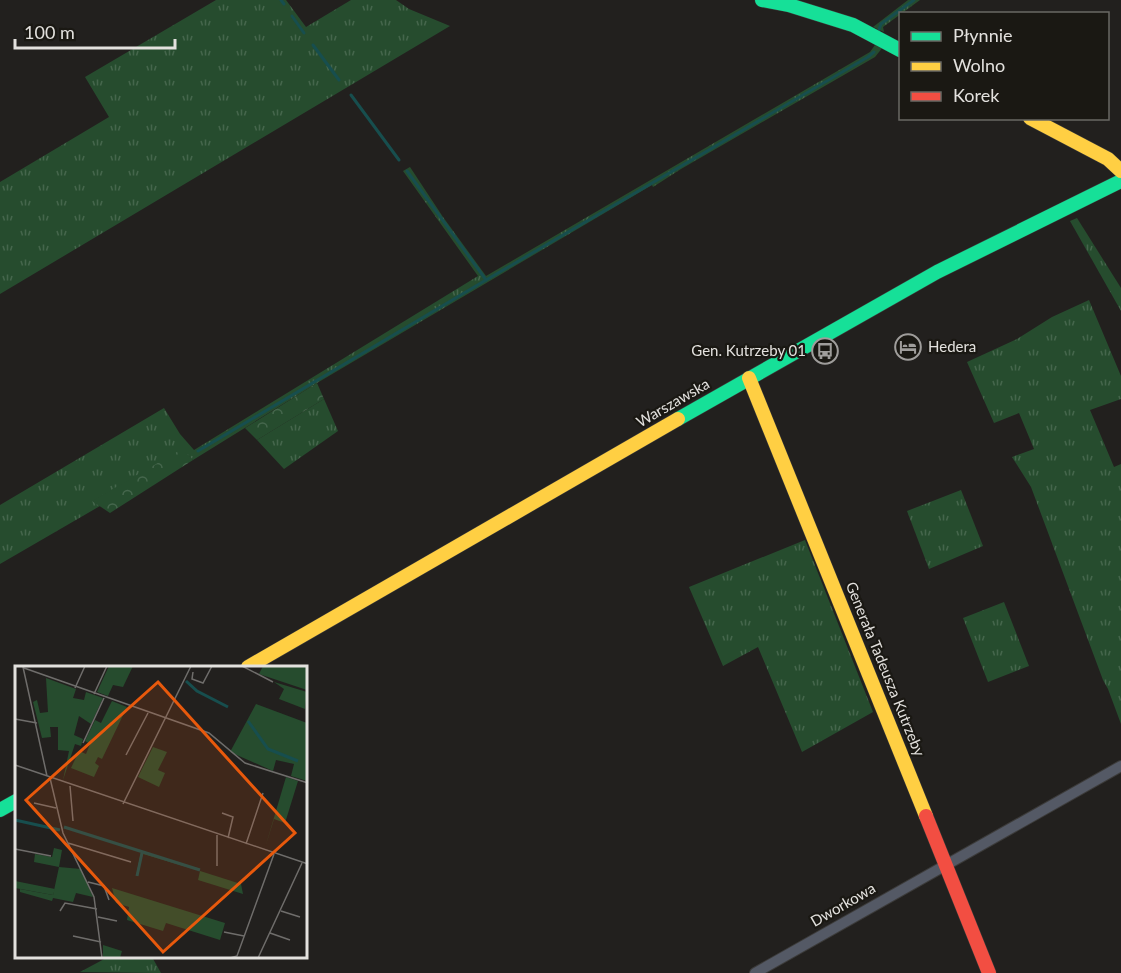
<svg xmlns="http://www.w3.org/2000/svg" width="1121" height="973" viewBox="0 0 1121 973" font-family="Lato,sans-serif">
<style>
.grass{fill:url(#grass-tufts)}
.forest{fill:url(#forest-crowns)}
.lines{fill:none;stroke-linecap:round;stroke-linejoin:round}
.stream{stroke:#174e4e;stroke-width:3}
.street-casing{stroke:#3c3b3a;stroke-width:12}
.fast-casing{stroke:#3c3b3a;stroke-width:15}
.slow-casing{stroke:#3c3b3a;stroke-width:15}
.jam-casing{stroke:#3c3b3a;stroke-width:15}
.street{stroke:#545965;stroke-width:10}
.fast{stroke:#16e098;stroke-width:14}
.slow{stroke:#ffcf43;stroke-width:14}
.jam{stroke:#f24e42;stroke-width:14}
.labels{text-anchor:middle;stroke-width:4.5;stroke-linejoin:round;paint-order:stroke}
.poi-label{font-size:15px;fill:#e3e1de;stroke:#1a1813;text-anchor:start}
.street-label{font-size:15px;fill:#e3e1de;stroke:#1a1813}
.inset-river{fill:none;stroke:#174e4e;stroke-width:3}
.inset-road{fill:none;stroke:#6f6d6b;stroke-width:1.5}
.view{fill:#e8590c;fill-opacity:0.15;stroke:#e8590c;stroke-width:3}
.inset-edge{fill:none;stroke:#e3e1de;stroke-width:3}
</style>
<defs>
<pattern id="grass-tufts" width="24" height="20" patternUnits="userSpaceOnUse" patternTransform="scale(1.5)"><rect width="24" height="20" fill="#264c2e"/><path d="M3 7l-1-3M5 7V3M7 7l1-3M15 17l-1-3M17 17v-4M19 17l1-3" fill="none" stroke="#45664c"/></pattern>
<pattern id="forest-crowns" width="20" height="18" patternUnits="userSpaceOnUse" patternTransform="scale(1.5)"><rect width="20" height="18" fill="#264c2e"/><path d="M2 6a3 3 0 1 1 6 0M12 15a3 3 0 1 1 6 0" fill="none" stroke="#45664c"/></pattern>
</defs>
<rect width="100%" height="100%" fill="#22201e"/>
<g class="grass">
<polygon points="216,0 286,0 306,27 351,0 396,0 409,9 450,26 0,294 0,182 109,117 85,77"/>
<polygon points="908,0 920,0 883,27 884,32 873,27"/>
<polygon points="875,45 883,47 875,57 681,169 653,187 652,185 317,383 193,460 182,450 93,501 100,506 0,564 0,505 164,408 180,434 194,450 478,276 403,171 410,167 443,217 486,276 870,52"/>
<polygon points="1077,218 1121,288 1121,311 1070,221"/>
<polygon points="1089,300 1121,376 1121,399 1090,410 1114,467 1121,464 1121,724 1108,689 1103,680 1031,487 1012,457 1034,449 1019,413 994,423 967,362 1017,339 1052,317"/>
<polygon points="324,399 338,431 284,469 257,440"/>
<polygon points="961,490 983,546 929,569 907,511"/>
<polygon points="805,540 873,712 802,752 758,647 723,666 689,587"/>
<polygon points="1004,602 1029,666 988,682 963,618"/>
<polygon points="152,957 161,973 80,972 108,957"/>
</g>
<g class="forest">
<polygon points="317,383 324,399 257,440 245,428"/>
<polygon points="182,449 193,460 110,513 92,501"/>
</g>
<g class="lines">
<g class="stream">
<polyline points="281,0 284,4"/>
<polyline points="292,16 304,33"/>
<polyline points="878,32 881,24 914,0"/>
<polyline points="313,45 339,80"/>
<polyline points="351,95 399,160"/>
<polyline points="407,171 486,280"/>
<polyline points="198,451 486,280 868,57 874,52"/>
</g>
<g class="street-casing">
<polyline id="street" points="755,973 1121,766"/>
</g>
<g class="fast-casing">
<g id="fast">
<polyline points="762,0 789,5 853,25 900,50"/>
<polyline points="678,419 937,272 1121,181"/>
<polyline points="0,810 16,801"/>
</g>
</g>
<g class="slow-casing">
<g id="slow">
<polyline points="1030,118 1108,159 1121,171"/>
<polyline points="749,378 926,816"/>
<polyline points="248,667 678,419"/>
</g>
</g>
<g class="jam-casing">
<polyline id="jam" points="926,816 989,973"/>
</g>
<use href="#street" class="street"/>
<use href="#fast" class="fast"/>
<use href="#slow" class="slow"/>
<use href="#jam" class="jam"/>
</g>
<defs>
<g id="hotel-ring" transform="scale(1.35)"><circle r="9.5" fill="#1a1813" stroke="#9f9d9b" stroke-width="1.5"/><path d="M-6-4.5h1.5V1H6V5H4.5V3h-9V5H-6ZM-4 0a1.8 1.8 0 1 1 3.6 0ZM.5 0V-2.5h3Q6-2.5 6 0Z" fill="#9f9d9b"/></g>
<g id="bus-ring" transform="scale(1.35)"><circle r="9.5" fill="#1a1813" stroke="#9f9d9b" stroke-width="1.5"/><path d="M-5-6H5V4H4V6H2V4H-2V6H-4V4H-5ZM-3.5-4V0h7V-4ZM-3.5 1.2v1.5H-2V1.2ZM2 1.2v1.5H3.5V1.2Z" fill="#9f9d9b"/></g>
</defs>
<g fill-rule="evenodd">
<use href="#hotel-ring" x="908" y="347"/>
<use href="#bus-ring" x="825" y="351"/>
</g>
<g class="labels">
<g class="poi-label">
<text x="928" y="352">Hedera</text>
<text x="806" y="356" text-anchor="end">Gen. Kutrzeby 01</text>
</g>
<g class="street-label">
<text transform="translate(673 403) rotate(-30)" y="5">Warszawska</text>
<text transform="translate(885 669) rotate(68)" y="5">Generała Tadeusza Kutrzeby</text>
<text transform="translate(843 905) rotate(-30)" y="5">Dworkowa</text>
</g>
</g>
<g transform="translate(15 666)">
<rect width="292" height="292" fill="#22201e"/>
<path d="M94,0H118L108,21L98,19L93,30L82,26ZM248,0H292V24L244,8ZM31,12L61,23L58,32L69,34L71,26L88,32L76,58L64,50L59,69L68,73L66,80L60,78L48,114L54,85L43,84V61H35L36,71L27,72L18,36L22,34L25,47L33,46ZM259,16L292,26L290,43L264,33L269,23ZM97,35L112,41L87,93L83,91L80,97L84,100L79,111L56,102L64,85L71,88L75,78L70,75L80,54L86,57ZM241,38L292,57V115L276,110L279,98L261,94L258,105L215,86ZM138,81L152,86L143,104L150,107L144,121L123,111ZM271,111L283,115L270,157L259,153L250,182ZM47,161L226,218L228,228L183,214L185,205L128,188L121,210L126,186ZM39,182L47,184L44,201L19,196L20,188L37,191ZM44,201L66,203L78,231L61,227L58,236L38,232L37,235L5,226V223L38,229ZM97,222L210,257L205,274L151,257L148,265L112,254L114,241L101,237ZM88,279L107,285L105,292H88Z" fill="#264c2e"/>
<path d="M0,215L40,223L38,229L0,222Z" fill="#264c2e"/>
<path class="inset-river" d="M171,15L182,25L213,41M233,55L253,83L283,95M0,154L45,164M49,161L185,204M122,210L127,187"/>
<path class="inset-road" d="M227,0L258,16M8,1L32,110M9,2L194,67L230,97L293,117M178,6L177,13L188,17L197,0M60,22L70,0M79,28L92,0M0,53L22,57M68,77L89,32M111,89L133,47M0,99L293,198M35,112L48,167L79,231L87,292M55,120L58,155M19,137L41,142M108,138L176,0M207,147L218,151L213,172M202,169V200M53,177L116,196M231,178L248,127M0,183L36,190M73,216L89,220L94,234M45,245L50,237L82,243M266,245L285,251M83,251L102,255M209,266L229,270M255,267L275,274M58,270L86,276M215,292L222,290L259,188M243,292L287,197"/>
<path class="view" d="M143,16L280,167L148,286L11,134Z"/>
<rect width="292" height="292" class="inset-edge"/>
</g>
<rect x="899" y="12" width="210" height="108" fill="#1a1813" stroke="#6a6864" stroke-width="1.5"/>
<rect x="911" y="32" width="30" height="9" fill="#16e098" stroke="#6a6864" stroke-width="1.5"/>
<text x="953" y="42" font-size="18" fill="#e3e1de">Płynnie</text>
<rect x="911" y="62" width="30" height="9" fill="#ffcf43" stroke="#6a6864" stroke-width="1.5"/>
<text x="953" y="72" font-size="18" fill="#e3e1de">Wolno</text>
<rect x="911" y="92" width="30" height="9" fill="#f24e42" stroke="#6a6864" stroke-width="1.5"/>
<text x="953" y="102" font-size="18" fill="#e3e1de">Korek</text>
<path d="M15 39v9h160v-9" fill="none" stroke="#e3e1de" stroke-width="3"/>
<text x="24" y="39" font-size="18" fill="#e3e1de" stroke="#1a1813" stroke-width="4.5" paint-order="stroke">100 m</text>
</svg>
